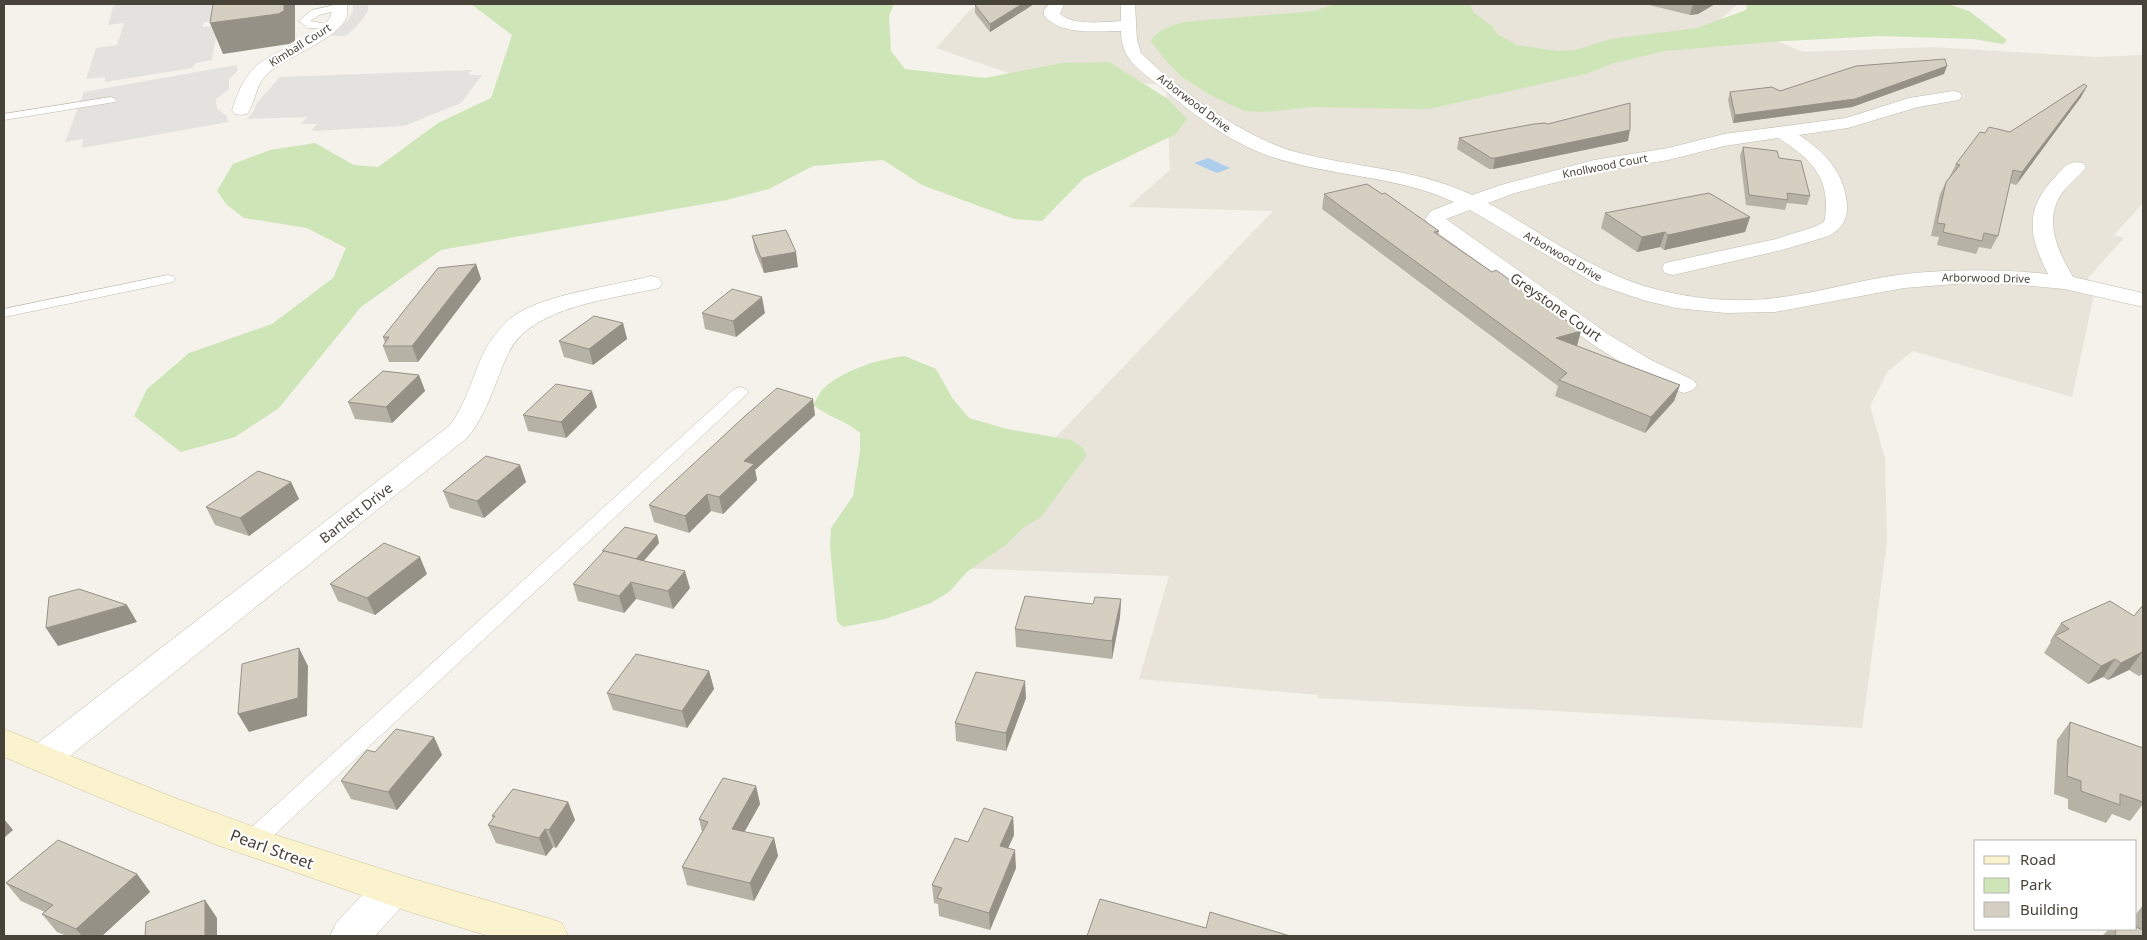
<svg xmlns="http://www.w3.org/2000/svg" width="2147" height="940" viewBox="0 0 2147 940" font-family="'Noto Sans',sans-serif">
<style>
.residential{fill:#e8e4d9}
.green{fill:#cee6b7}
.parking{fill:#e4e2df}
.water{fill:#acceec}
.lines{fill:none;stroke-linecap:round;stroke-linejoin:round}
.lane-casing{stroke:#c0baae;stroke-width:1}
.street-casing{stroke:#c0baae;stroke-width:1}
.secondary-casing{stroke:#d1c79e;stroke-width:1}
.lane{fill:#fff;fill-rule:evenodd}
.street{fill:#fff;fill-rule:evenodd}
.secondary{fill:#fbf3ce;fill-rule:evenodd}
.wall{fill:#b7b2a6}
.shaded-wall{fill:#959187}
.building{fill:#d5cfc1;stroke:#959187}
.labels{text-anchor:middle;stroke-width:4.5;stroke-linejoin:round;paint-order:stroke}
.far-street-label{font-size:11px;fill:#484339;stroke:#fff}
.street-label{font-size:14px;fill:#484339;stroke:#fff}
.near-street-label{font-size:16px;fill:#484339;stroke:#fff}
</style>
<rect width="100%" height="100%" fill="#f4f2eb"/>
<polygon class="residential" points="980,4 1738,4 1722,18 1803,52 1933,47 2095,57 2143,55 2143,203 2114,235 2124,238 2088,278 2093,299 2072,397 1913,351 1888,371 1870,406 1885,458 1887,543 1862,728 1318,698 1318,695 1139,679 1169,576 931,567 1273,211 1128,207 1170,170 1166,84 1029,80 936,48 971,9"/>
<g class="green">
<polygon points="471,4 894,4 889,16 891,51 905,69 985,78 1062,63 1109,62 1168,99 1187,119 1176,134 1084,178 1042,221 1014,219 922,185 883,160 813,166 769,189 727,200 441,250 361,307 279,408 235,437 181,452 134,416 147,389 189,353 272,324 333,278 346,248 307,228 244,218 227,205 217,191 233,164 270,150 315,143 354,165 378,167 438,123 491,98 512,35"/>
<path d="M1334,4H1470L1474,13L1492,26L1497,34L1517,45L1558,51L1575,50L1611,39L1697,28L1746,10L1747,4H1948L1969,11L2007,40L2003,44L1973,39L1880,36L1771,42L1665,51L1614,63L1586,74L1429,109L1310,107L1267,112L1244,111L1212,96L1182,77L1167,62L1151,41C1159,28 1171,26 1184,22L1314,11Z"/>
<path d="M905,356L936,369L953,399L969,418L1007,429L1071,440L1083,448L1087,455L1041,517L1023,528L1007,544L968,571L949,592L931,603L885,619L843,627L837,621L830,546L831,528L853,496L860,451V433C845,420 828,417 813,405C817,400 819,392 824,388C846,369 876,360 905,356Z"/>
</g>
<g class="parking">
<polygon points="114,4 222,4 220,20 204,22 203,27 218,25 212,60 196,63 192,68 105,82 105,77 86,79 96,48 117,45 124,23 108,25"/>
<polygon points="368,4 368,10 363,19 353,30 345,36 330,36 348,20 353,11 353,5"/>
<polygon points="236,65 238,70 229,79 229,89 216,99 217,109 227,116 228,122 82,148 83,139 65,142 84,92"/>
<polygon points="472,70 468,75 482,75 461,103 404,126 311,131 317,124 301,124 307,117 247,119 253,112 256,104 280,77"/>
</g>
<polygon class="water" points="1208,158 1230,168 1217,173 1194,163"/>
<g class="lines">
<g class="lane-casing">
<g id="lane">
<polygon points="340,4 345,7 343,9 319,15 310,21 333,25 333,29 308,28 299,21 312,10"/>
<polygon points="111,97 117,100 115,102 4,120 4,114"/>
<polygon points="168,275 173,276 175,279 173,282 4,317 4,309"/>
<polygon points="740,387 746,389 748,392 746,395 259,849 251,852 243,849 239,842 243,835 734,389"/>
</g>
</g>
<g class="street-casing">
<g id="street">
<path d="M332,4H347C347,7 348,13 347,16C340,39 284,57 266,75C255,86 256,102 247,114L241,115L235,114L232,110C237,95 242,81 253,69C270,51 324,36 331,15C332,12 331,7 332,4Z"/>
<path d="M1049,4H1064L1060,14C1074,26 1103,22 1121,21V4H1135L1137,40L1141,53C1178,90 1245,138 1296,152C1355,168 1416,168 1472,195L1501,185L1594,160L1668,148L1724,134L1846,118L1909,98L1953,91L1959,92L1962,96L1959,100L1918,107L1848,128L1799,135C1825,152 1844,172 1847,204C1848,220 1842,228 1829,236L1782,250L1673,275L1665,273L1662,268L1665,263L1776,239L1814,227L1824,222C1826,215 1826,209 1826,202C1825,170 1803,154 1778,138L1724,146L1668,160L1595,172L1515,193L1488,203C1543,233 1594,273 1655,289C1693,299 1737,303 1775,298C1819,293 1862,279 1905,274C1953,269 2000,269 2048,274C2028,235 2024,208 2057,175C2065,166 2070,160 2083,163L2086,167C2078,178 2067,185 2060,196C2044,223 2059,253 2073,277L2143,293V307L2064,289L2011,284L1967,283L1904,288L1775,312L1726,313L1676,308L1643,300L1596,284L1470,210L1446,219L1608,334L1651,360L1693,380L1697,385L1693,390L1684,393L1675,390L1633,370L1592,344L1431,228L1425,219L1431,211L1454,202C1395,175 1330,177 1269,156C1229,142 1193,114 1161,87C1140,70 1121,60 1121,31C1098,31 1059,36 1044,15V10Z"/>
<path d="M651,276L659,278L662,283L659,288C613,299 532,306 509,352C494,382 490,410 467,438L55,768L43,772L31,768L25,758L31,748L449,426C467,404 472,376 485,350C493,337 502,324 515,315C546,294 613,286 651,276Z"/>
<polygon points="392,873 406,878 411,890 406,902 375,936 330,936 336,923 378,878"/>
</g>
</g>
<g class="secondary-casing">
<polygon id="secondary" points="4,729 175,798 279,836 410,878 548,918 562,923 568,936 489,936 410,912 217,845 127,809 4,757"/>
</g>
<use href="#lane" class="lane"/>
<use href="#street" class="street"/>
<use href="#secondary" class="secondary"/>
</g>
<g class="wall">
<polygon points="977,4 1034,4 990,32 975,13 975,5"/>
<polygon points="1645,4 1715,4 1698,14 1690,15"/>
<polygon points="1944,74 1852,107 1733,123 1728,100 1730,92 1780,91"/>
<polygon points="2087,86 2081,97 2016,185 2010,183 1998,236 1991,249 1979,247 1976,254 1937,245 1939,237 1931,236 1940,194 1946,182 1950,176 1956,164 1985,133 2010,132"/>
<polygon points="1548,124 1628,141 1493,169 1489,169 1457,149 1459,138"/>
<polygon points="1743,147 1779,158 1810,196 1807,205 1787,203 1785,210 1746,205 1740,156"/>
<polygon points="1324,194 1382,194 1439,231 1438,235 1577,346 1680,385 1674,401 1645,433 1555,396 1558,386 1322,209"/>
<polygon points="1605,213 1750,217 1745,232 1664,250 1660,247 1637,252 1601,228"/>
<polygon points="752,236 798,267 764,273 755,251"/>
<polygon points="476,264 481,279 418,362 389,362 383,346 385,343 383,337"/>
<polygon points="702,313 765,313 736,337 705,329"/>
<polygon points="623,323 627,339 593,365 564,357 559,341"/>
<polygon points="419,375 425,391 392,423 355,419 348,402"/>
<polygon points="597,407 566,438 528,431 523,415"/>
<polygon points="815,415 755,470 757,480 723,514 711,511 689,533 654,522 649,505"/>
<polygon points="520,465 526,482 484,518 450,508 443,491"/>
<polygon points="291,482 299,499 249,536 215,525 206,507"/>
<polygon points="657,535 659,543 644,561 690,588 673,609 636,599 624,613 578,601 573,584"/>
<polygon points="427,574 375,615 338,601 330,584"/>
<polygon points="1121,599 1120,617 1112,659 1016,647 1015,629 1093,604"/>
<polygon points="2143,605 2143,674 2139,676 2129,670 2108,680 2103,677 2088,684 2044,653 2051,642 2050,641 2061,623 2134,616"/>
<polygon points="709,671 714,689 687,728 613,710 607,693"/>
<polygon points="1026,698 1006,751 956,741 955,723"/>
<polygon points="2070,722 2143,748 2143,804 2130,821 2112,814 2106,823 2068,809 2068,799 2054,794 2057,740"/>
<polygon points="434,737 442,755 397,810 351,799 341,781 375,752"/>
<polygon points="756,786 760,804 744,832 774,838 778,856 754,901 687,885 682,867 702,832 699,819"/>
<polygon points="568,802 575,820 556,848 553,847 546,856 496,843 488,825 493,818 492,816"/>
<polygon points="1013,817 1014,835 1008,848 1016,868 990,930 939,916 938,904 934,903 932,885 968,842"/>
<polygon points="137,874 150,892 102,936 67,936 57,932 42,914 45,912 21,901 6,883"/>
<polygon points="2143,905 2143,936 2102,936 2109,929 2136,929 2136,914"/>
</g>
<g class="shaded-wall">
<polygon points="284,4 295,4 295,41 289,44 223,54 210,23"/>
<polygon points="1022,4 1034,4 990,32 990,24"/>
<polygon points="1693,4 1715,4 1698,14 1690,15"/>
<polygon points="1947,66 1944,74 1852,107 1733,123 1735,115"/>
<polygon points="2087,86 2081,97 2016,185 2022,172"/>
<polygon points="1630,130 1628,141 1493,169 1495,158"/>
<polygon points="1750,217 1745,232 1664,250 1668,235"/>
<polygon points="1665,232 1660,247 1637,252 1642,237"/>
<polygon points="796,252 798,267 764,273 761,258"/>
<polygon points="476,264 481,279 418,362 412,346"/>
<polygon points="762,297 765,313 736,337 733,321"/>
<polygon points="623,323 627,339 593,365 589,349"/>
<polygon points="1581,331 1577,346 1556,338"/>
<polygon points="419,375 425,391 392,423 386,407"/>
<polygon points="1680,385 1674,401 1645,433 1651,417"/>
<polygon points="592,391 597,407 566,438 561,422"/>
<polygon points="813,399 815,415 755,470 757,480 723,514 719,497 744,461"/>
<polygon points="520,465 526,482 484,518 477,501"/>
<polygon points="291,482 299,499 249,536 240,518"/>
<polygon points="707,494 711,511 689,533 685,516"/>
<polygon points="657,535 659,543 637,568 635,559"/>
<polygon points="420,557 427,574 375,615 367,598"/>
<polygon points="685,571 690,588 673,609 668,591"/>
<polygon points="631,582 636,599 624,613 619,596"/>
<polygon points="1121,599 1120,617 1112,659 1112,641"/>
<polygon points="127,605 137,622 58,646 46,628"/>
<polygon points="299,648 308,666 307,716 249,732 238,714"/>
<polygon points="2142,652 2129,670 2108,680 2121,663"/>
<polygon points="2115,659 2103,677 2088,684 2101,666"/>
<polygon points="709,671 714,689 687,728 682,711"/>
<polygon points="1025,681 1026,698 1006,751 1006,733"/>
<polygon points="434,737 442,755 397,810 388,792"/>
<polygon points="756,786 760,804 736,847 732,829"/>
<polygon points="568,802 575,820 556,848 549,830"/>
<polygon points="1013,817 1014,835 1001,864 1000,846"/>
<polygon points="4,819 13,830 4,838"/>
<polygon points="545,829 553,847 546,856 539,838"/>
<polygon points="774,838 778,856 754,901 750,883"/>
<polygon points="1015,850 1016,868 990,930 989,913"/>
<polygon points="137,874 150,892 102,936 82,936 76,929"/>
<polygon points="205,900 217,918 217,936 205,936"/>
</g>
<g class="building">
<polygon points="213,4 284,4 284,11 278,14 210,23"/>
<polygon points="977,4 1022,4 990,24 975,5"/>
<polygon points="1945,59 1947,66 1855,99 1735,115 1730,92 1772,87 1780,91 1856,66"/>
<polygon points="2084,84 2087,86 2022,172 2013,170 1998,236 1984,233 1982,241 1943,232 1945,224 1937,223 1946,182 1960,165 1956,164 1980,132 1985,133 1989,127 2010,132"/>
<polygon points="1630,103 1630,130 1495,158 1491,158 1459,138 1534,124 1545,123 1548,124"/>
<polygon points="1743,147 1777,151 1779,158 1801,161 1810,196 1787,193 1788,200 1749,195"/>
<polygon points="1367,184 1382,194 1385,193 1439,231 1434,232 1492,272 1496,270 1581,331 1556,338 1680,385 1651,417 1559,380 1567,373 1324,194"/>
<polygon points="1709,193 1750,217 1668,235 1665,232 1642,237 1605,213"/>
<polygon points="786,230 796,252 761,258 752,236"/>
<polygon points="476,264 412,346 383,346 389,337 383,337 438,268"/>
<polygon points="732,289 762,297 733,321 702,313"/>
<polygon points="594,316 623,323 589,349 559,341"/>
<polygon points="383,371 419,375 386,407 348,402"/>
<polygon points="556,384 592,391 561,422 523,415"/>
<polygon points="777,388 813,399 744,461 754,464 719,497 707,494 685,516 649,505 745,416"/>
<polygon points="486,456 520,465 477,501 443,491"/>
<polygon points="258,471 291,482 240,518 206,507"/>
<polygon points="625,527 657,535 636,559 604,551 602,551"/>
<polygon points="384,543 420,557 367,598 330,584"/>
<polygon points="604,551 685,571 668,591 631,582 619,596 573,584"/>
<polygon points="79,589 127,605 46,628 49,597"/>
<polygon points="1025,596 1093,604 1095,597 1121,599 1112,641 1015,629"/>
<polygon points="2110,601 2134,616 2143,605 2143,653 2142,652 2121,663 2115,659 2101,666 2055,636 2069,629 2061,623"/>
<polygon points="299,648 298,698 238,714 242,664"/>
<polygon points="636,654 709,671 682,711 607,693"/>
<polygon points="976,672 1025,681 1006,733 955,723"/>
<polygon points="2070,722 2143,748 2143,802 2120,794 2120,805 2081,791 2081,781 2067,776"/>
<polygon points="396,729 434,737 388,792 341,781 367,750 375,752"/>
<polygon points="723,778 756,786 732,829 774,838 750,883 682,867 708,822 699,819"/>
<polygon points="513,789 568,802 549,830 545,829 539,838 488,825 495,816 492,816"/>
<polygon points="984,808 1013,817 1000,846 1015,850 989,913 937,898 942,888 932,885 955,838 968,842"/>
<polygon points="58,840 137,874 76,929 42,914 53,905 6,883"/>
<polygon points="1100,899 1206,928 1210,912 1290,936 1087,936"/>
<polygon points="205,900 205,936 145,936 146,922"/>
<polygon points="2136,927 2143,930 2143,936 2115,936 2116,929 2136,929"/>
</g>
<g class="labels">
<g class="far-street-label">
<text transform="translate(300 45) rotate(-32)" y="4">Kimball Court</text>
<text transform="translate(1194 103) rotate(37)" y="4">Arborwood Drive</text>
<text transform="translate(1605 166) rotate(-11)" y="4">Knollwood Court</text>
<text transform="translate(1563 256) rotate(30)" y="4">Arborwood Drive</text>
<text transform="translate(1986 278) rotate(1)" y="4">Arborwood Drive</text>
</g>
<g class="street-label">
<text transform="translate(1556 307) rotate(35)" y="5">Greystone Court</text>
<text transform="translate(356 513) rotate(-38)" y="5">Bartlett Drive</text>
</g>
<g class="near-street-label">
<text transform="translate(272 849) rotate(20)" y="6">Pearl Street</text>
</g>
</g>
<rect width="2147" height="940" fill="none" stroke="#484339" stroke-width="10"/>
<rect x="1974" y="840" width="162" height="90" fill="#ffffff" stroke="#b6b4b0"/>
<rect x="1984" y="856" width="25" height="8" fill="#fbf3ce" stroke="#b6b4b0"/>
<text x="2020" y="865" font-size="15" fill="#484339">Road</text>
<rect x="1984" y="878" width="25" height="15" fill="#cee6b7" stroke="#b6b4b0"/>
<text x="2020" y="890" font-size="15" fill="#484339">Park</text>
<rect x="1984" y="902" width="25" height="15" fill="#d5cfc1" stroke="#b6b4b0"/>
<text x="2020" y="915" font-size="15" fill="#484339">Building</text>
</svg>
